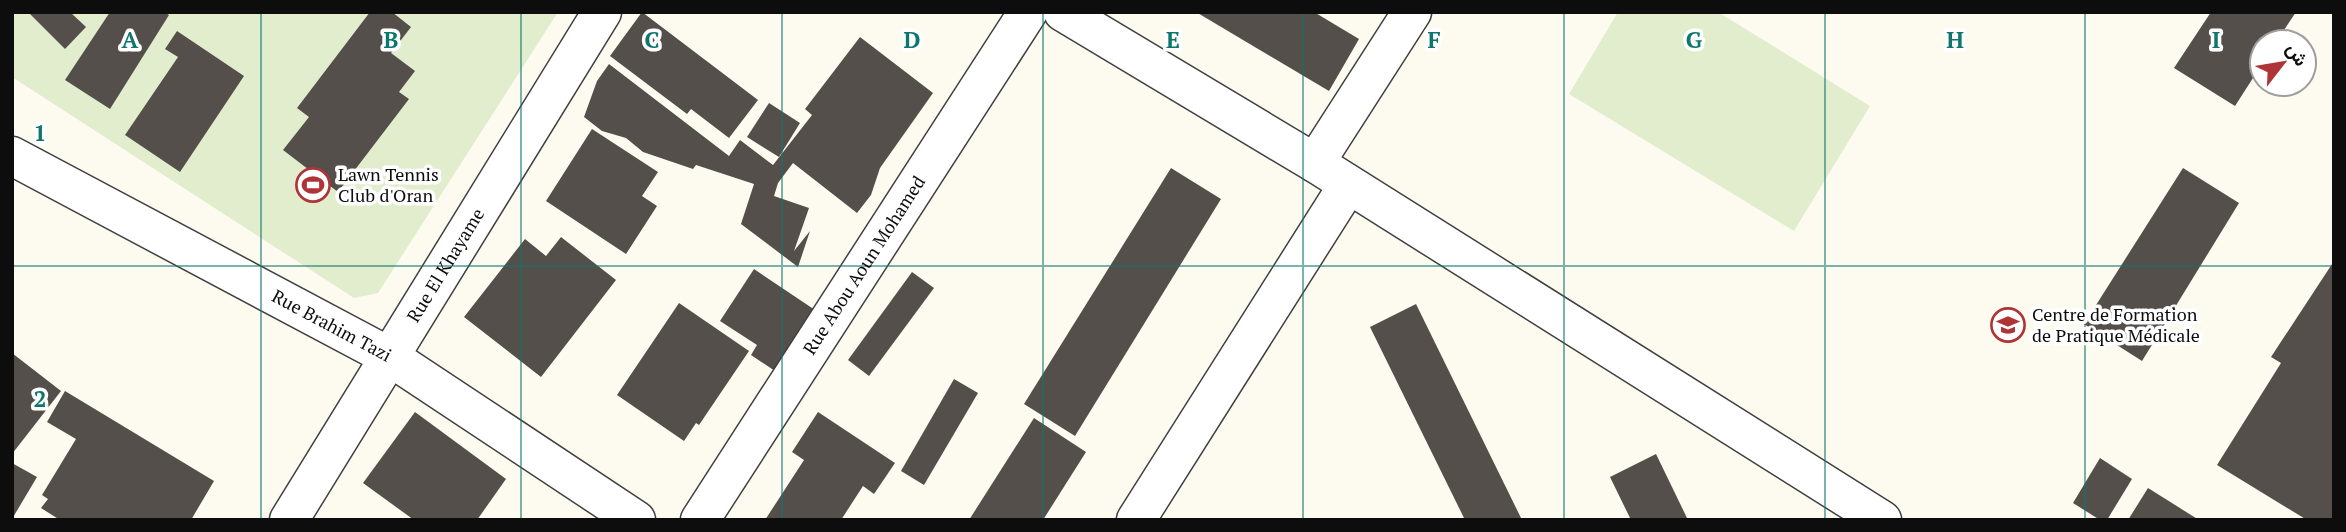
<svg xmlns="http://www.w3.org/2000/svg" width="2346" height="532" viewBox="0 0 2346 532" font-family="'PT Serif',Vazirmatn,serif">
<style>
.pitch{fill:#e1edcd}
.building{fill:#554f4b}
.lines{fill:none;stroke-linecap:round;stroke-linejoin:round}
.minor-casing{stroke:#404040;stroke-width:41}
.minor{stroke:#fff;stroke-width:38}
.grid{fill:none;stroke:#0f766e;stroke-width:2;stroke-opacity:0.55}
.labels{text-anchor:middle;stroke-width:7;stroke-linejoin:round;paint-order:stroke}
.poi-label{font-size:18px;fill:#0d0d0d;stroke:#fff;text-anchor:start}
.street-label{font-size:18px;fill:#0d0d0d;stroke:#fff}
.grid-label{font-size:23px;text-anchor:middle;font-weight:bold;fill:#0f766e;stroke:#fff;stroke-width:7;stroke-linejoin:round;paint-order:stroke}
</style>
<rect width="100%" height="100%" fill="#fdfbf0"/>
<g class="pitch">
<polygon points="12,12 558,12 378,293 354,298 12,77"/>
<polygon points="1618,12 1718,12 1870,106 1794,231 1569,94"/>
</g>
<g class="building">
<polygon points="28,12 70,12 86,27 65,49"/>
<polygon points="110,12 164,12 169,15 110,109 65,80"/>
<polygon points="370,12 392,12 411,27 391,53 415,71 399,92 409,99 338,192 283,150 309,117 297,108"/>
<polygon points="642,12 758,100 729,138 691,109 687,114 610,56"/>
<polygon points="1196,12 1314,12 1359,39 1329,91"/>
<polygon points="2211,12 2296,12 2276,42 2262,42 2262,64 2235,106 2174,68"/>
<polygon points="177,31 244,76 180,172 125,135 178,57 165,49"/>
<polygon points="860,37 933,93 880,168 871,195 857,213 793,163 778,183 774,196 809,208 794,251 810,231 798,267 741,224 754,184 696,165 693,169 643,152 626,138 602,131 584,117 597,81 609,64 729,156 740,140 773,165 812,115 805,109"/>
<polygon points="769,103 800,123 779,157 747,137"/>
<polygon points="592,129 658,172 642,196 657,206 626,254 546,201"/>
<polygon points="1171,168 1221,199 1075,436 1024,404"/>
<polygon points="2183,168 2239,203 2142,361 2084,324"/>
<polygon points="561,237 616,280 541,377 464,317 525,239 546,256"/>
<polygon points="2334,261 2334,520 2307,520 2217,465 2281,363 2271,357"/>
<polygon points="754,269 815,310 775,371 751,355 757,345 720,321"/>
<polygon points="912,272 934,288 869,376 848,360"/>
<polygon points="679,303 749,351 699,425 696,423 684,441 617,395"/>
<polygon points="1416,304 1522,520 1465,520 1370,327"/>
<polygon points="12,353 61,391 12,454"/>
<polygon points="954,379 978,393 924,485 901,471"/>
<polygon points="65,391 214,481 191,520 60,520 41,508 48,499 42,495 76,439 47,422"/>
<polygon points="415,412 506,479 477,520 414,520 363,483"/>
<polygon points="818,412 895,463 874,494 863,486 841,520 765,520 804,460 792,452"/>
<polygon points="1034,418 1086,452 1043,520 969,520"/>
<polygon points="1656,454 1688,520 1631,520 1610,477"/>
<polygon points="2100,458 2132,479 2107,520 2100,520 2073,503"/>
<polygon points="12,463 37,477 12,519"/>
<polygon points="2148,488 2199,520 2128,520"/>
</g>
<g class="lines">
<g class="minor-casing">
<g id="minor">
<polyline points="1063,12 1315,163 1882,520"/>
<path id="s1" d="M12,156L390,357L636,520"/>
<polyline points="1315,163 1412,12"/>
<path id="s2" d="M289,520L602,12"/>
<path id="s3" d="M700,520L1028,12"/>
<polyline points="1136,520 1348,185"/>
</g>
</g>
<use href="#minor" class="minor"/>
</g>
<path class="grid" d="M261,12V520M521,12V520M782,12V520M1043,12V520M1303,12V520M1564,12V520M1825,12V520M2085,12V520M12,266H2334"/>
<defs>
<g id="stadium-ring" transform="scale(1.75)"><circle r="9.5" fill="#fff" stroke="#ae3437" stroke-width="1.5"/><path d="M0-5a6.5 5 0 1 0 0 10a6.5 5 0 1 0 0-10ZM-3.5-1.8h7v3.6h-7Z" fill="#ae3437"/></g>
<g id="university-ring" transform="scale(1.75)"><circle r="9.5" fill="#fff" stroke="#ae3437" stroke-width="1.5"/><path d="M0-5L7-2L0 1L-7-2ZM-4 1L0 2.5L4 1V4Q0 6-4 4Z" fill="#ae3437"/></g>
</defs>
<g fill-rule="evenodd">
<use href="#stadium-ring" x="313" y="185"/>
<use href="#university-ring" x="2008" y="325"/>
</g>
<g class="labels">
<g class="poi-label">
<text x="338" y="181">Lawn Tennis<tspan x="338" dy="21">Club d'Oran</tspan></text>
<text x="2032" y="321">Centre de Formation<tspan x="2032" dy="21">de Pratique Médicale</tspan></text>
</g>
<g class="street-label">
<text dy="6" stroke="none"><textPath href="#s2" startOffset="299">Rue El Khayame</textPath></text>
<text dy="6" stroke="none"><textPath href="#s3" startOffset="303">Rue Abou Aoun Mohamed</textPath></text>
<text dy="6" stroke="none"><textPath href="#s1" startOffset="362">Rue Brahim Tazi</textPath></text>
</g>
</g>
<g class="grid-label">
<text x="130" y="48">A</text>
<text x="391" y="48">B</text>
<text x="652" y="48">C</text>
<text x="912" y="48">D</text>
<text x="1173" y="48">E</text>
<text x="1434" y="48">F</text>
<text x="1694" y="48">G</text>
<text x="1955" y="48">H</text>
<text x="2216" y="48">I</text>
<text x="40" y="141">1</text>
<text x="40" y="407">2</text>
</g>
<rect width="2346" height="532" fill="none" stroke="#0d0d0d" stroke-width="28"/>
<g transform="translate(2283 63) rotate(59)"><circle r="33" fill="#ffffff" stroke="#9e9e9e" stroke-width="2"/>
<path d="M0-5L12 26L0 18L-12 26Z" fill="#ae3437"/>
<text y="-10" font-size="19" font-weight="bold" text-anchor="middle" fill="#0d0d0d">ش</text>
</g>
</svg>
